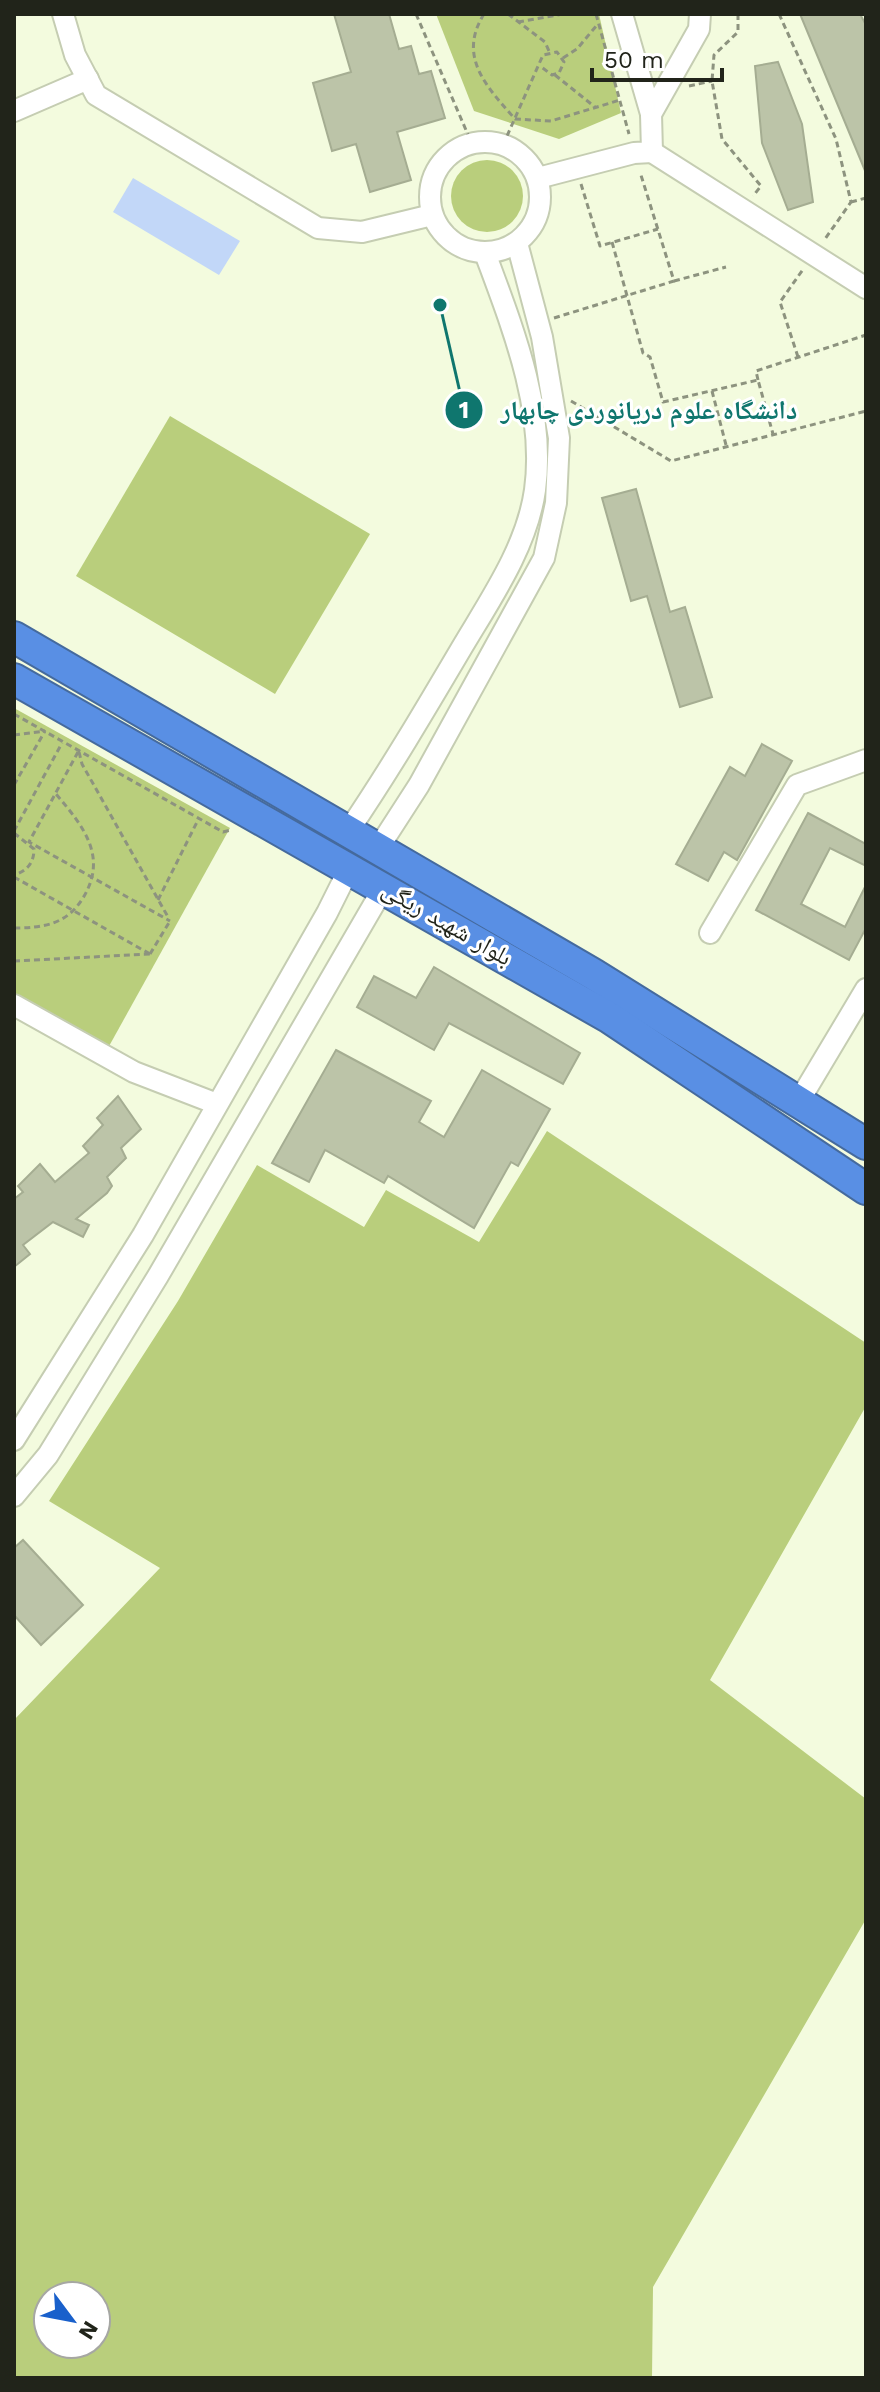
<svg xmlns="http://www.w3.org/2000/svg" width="880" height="2392" viewBox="0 0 880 2392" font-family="'Work Sans','Noto Naskh Arabic',sans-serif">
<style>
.green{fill:#b9ce7c;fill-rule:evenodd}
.water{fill:#c2d7f8}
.building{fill:#bcc4a8;stroke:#a5ad92;stroke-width:2}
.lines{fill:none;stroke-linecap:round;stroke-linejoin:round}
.minor-casing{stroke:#c5cdb2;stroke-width:24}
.highway-casing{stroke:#456a9d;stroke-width:34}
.path{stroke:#8d937f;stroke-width:3;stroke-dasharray:6 4;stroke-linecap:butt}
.minor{stroke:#fff;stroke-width:20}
.highway{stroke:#598fe4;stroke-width:30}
.labels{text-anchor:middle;stroke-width:6;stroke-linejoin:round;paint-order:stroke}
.street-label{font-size:24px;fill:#21241a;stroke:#fff}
.leader{fill:none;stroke:#0f766e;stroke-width:3}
.callout-dot{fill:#0f766e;stroke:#fff;stroke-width:3}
.mark-label{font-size:24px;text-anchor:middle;font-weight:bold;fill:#fff}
.callout-label{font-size:26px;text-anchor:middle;font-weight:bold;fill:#0f766e;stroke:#fff;stroke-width:6;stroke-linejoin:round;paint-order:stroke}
</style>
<rect width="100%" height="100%" fill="#f3fbde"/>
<g class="green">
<polygon points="436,14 599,14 621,113 559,139 474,111"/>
<circle cx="487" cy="196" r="36"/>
<polygon points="170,416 370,534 275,694 76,576"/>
<polygon points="14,708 230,828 108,1048 14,994"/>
<path d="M547,1131L866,1343V1406L710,1680L866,1799V1919L653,2287L652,2378H14V1720L160,1568L49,1501L178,1301L257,1165L364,1227L386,1190L479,1242ZM96,2296V2344H48V2296Z"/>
</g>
<polygon class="water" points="133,178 240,241 219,275 113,212"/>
<g class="building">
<polygon points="334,14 389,14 399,49 411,46 419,74 431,71 445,118 397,132 411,180 370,192 356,144 332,151 313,83 351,72"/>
<polygon points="800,14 860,14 866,25 866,173"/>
<polygon points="778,62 802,124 813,202 788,210 762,143 755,66"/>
<polygon points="636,489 670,612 685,607 712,697 680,707 647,596 631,601 602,498"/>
<polygon points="762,744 792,761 737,860 724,852 708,881 676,864 730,767 745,776"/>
<polygon points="808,813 866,844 866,866 830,848 801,904 845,927 866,885 866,928 849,960 756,910"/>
<polygon points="434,967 580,1053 563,1084 449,1023 434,1050 357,1007 374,976 416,998"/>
<polygon points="336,1050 431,1101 419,1122 444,1137 482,1070 550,1109 518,1166 511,1162 474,1228 388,1176 384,1183 325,1150 309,1182 272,1163"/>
<polygon points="118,1096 141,1129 121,1148 126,1158 107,1177 112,1186 107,1193 76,1219 89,1225 83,1237 53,1222 23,1245 30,1254 14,1267 14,1199 23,1192 18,1186 40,1164 55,1182 89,1153 83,1146 103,1125 97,1118"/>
<polygon points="23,1540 83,1605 41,1645 14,1615 14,1548"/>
</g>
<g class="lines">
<g class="minor-casing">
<g id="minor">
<polyline points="63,14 75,55 96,95 318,228 362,232 432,215"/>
<polyline points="14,111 88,79"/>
<polyline points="651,114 699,29 700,14"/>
<circle cx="485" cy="197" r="55"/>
<polyline points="652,152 866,288"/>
<polyline points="538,178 634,153 652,152 651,114 622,14"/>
<path d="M349,830C389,771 425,710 461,649C490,600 527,547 535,490C546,410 512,326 485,253"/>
<polyline points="379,847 419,785 544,558 556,503 559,438 542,337 517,243"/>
<polyline points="710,933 797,785 866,760"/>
<polyline points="14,1005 134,1072 217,1104"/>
<polyline points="799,1101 866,989"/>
<polyline points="14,1440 143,1235 327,913 350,867"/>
<polyline points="14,1496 48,1455 158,1276 384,887"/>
</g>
</g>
<g class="highway-casing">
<g id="highway">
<polyline points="14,637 593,974 866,1144"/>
<polyline points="14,679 610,1018 866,1189"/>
</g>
</g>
<g class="path">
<polyline points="416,14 472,144"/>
<path d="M484,14C457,57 487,87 515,119L551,121L620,100"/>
<polyline points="508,14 545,42 549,51"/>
<polyline points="596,14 629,134"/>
<polyline points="738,14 738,32 714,55 712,81 722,139 761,186 753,196"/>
<polyline points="779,14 836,139 851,202 825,239"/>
<polyline points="518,22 563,14"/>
<polyline points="563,58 577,49 597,25"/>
<polyline points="555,75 595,107"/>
<polyline points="689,86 712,81"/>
<polyline points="503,145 543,55 557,52 564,62 559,73 552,75 540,66"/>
<polyline points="581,184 600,246 658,229"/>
<polyline points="851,202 866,198"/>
<polyline points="612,242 643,353 650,357 663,402 758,380 773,434"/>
<polyline points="674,281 726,267"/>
<polyline points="554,318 674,281 640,172"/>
<polyline points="798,357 780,302 804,268"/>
<polyline points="758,380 756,371 866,335"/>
<polyline points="712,391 726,445"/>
<polyline points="571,401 671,461 866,411"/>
<polyline points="14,714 223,832 231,830"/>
<polyline points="14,735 45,731"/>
<polyline points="78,752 29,842 170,921"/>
<polyline points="79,752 82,764 168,917"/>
<polyline points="14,785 45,731"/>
<polyline points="14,831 62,743"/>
<path d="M14,833L34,849C34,863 27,871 14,875"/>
<polyline points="14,877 150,954"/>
<polyline points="158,900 199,818"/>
<path d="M14,928C44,928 67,924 83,898C108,857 84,827 56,794"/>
<polyline points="150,954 170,921"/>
<polyline points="14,961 150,954"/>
</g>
<use href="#minor" class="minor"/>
<use href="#highway" class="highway"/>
</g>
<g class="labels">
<g class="street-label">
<text transform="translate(447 923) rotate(30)" y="8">بلوار شهید ریگی</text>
</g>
</g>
<path class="leader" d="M440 305L464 410"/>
<g class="callout-dot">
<circle cx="440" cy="305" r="8"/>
<circle cx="464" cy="410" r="20"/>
</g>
<g class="mark-label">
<text x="464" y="418">1</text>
</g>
<g class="callout-label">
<text x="649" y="419">دانشگاه علوم دریانوردی چابهار</text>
</g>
<rect width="880" height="2392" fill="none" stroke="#21241a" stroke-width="32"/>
<g transform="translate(72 2320) rotate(122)"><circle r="38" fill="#ffffff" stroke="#a6a7a3" stroke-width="2"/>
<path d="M0-6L14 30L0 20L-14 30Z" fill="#1960cb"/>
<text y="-12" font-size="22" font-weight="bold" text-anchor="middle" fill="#21241a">N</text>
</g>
<path d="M592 68v12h130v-12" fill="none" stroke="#21241a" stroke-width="4"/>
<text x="604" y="68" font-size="24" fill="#21241a" stroke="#ffffff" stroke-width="6" paint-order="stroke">50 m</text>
</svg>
